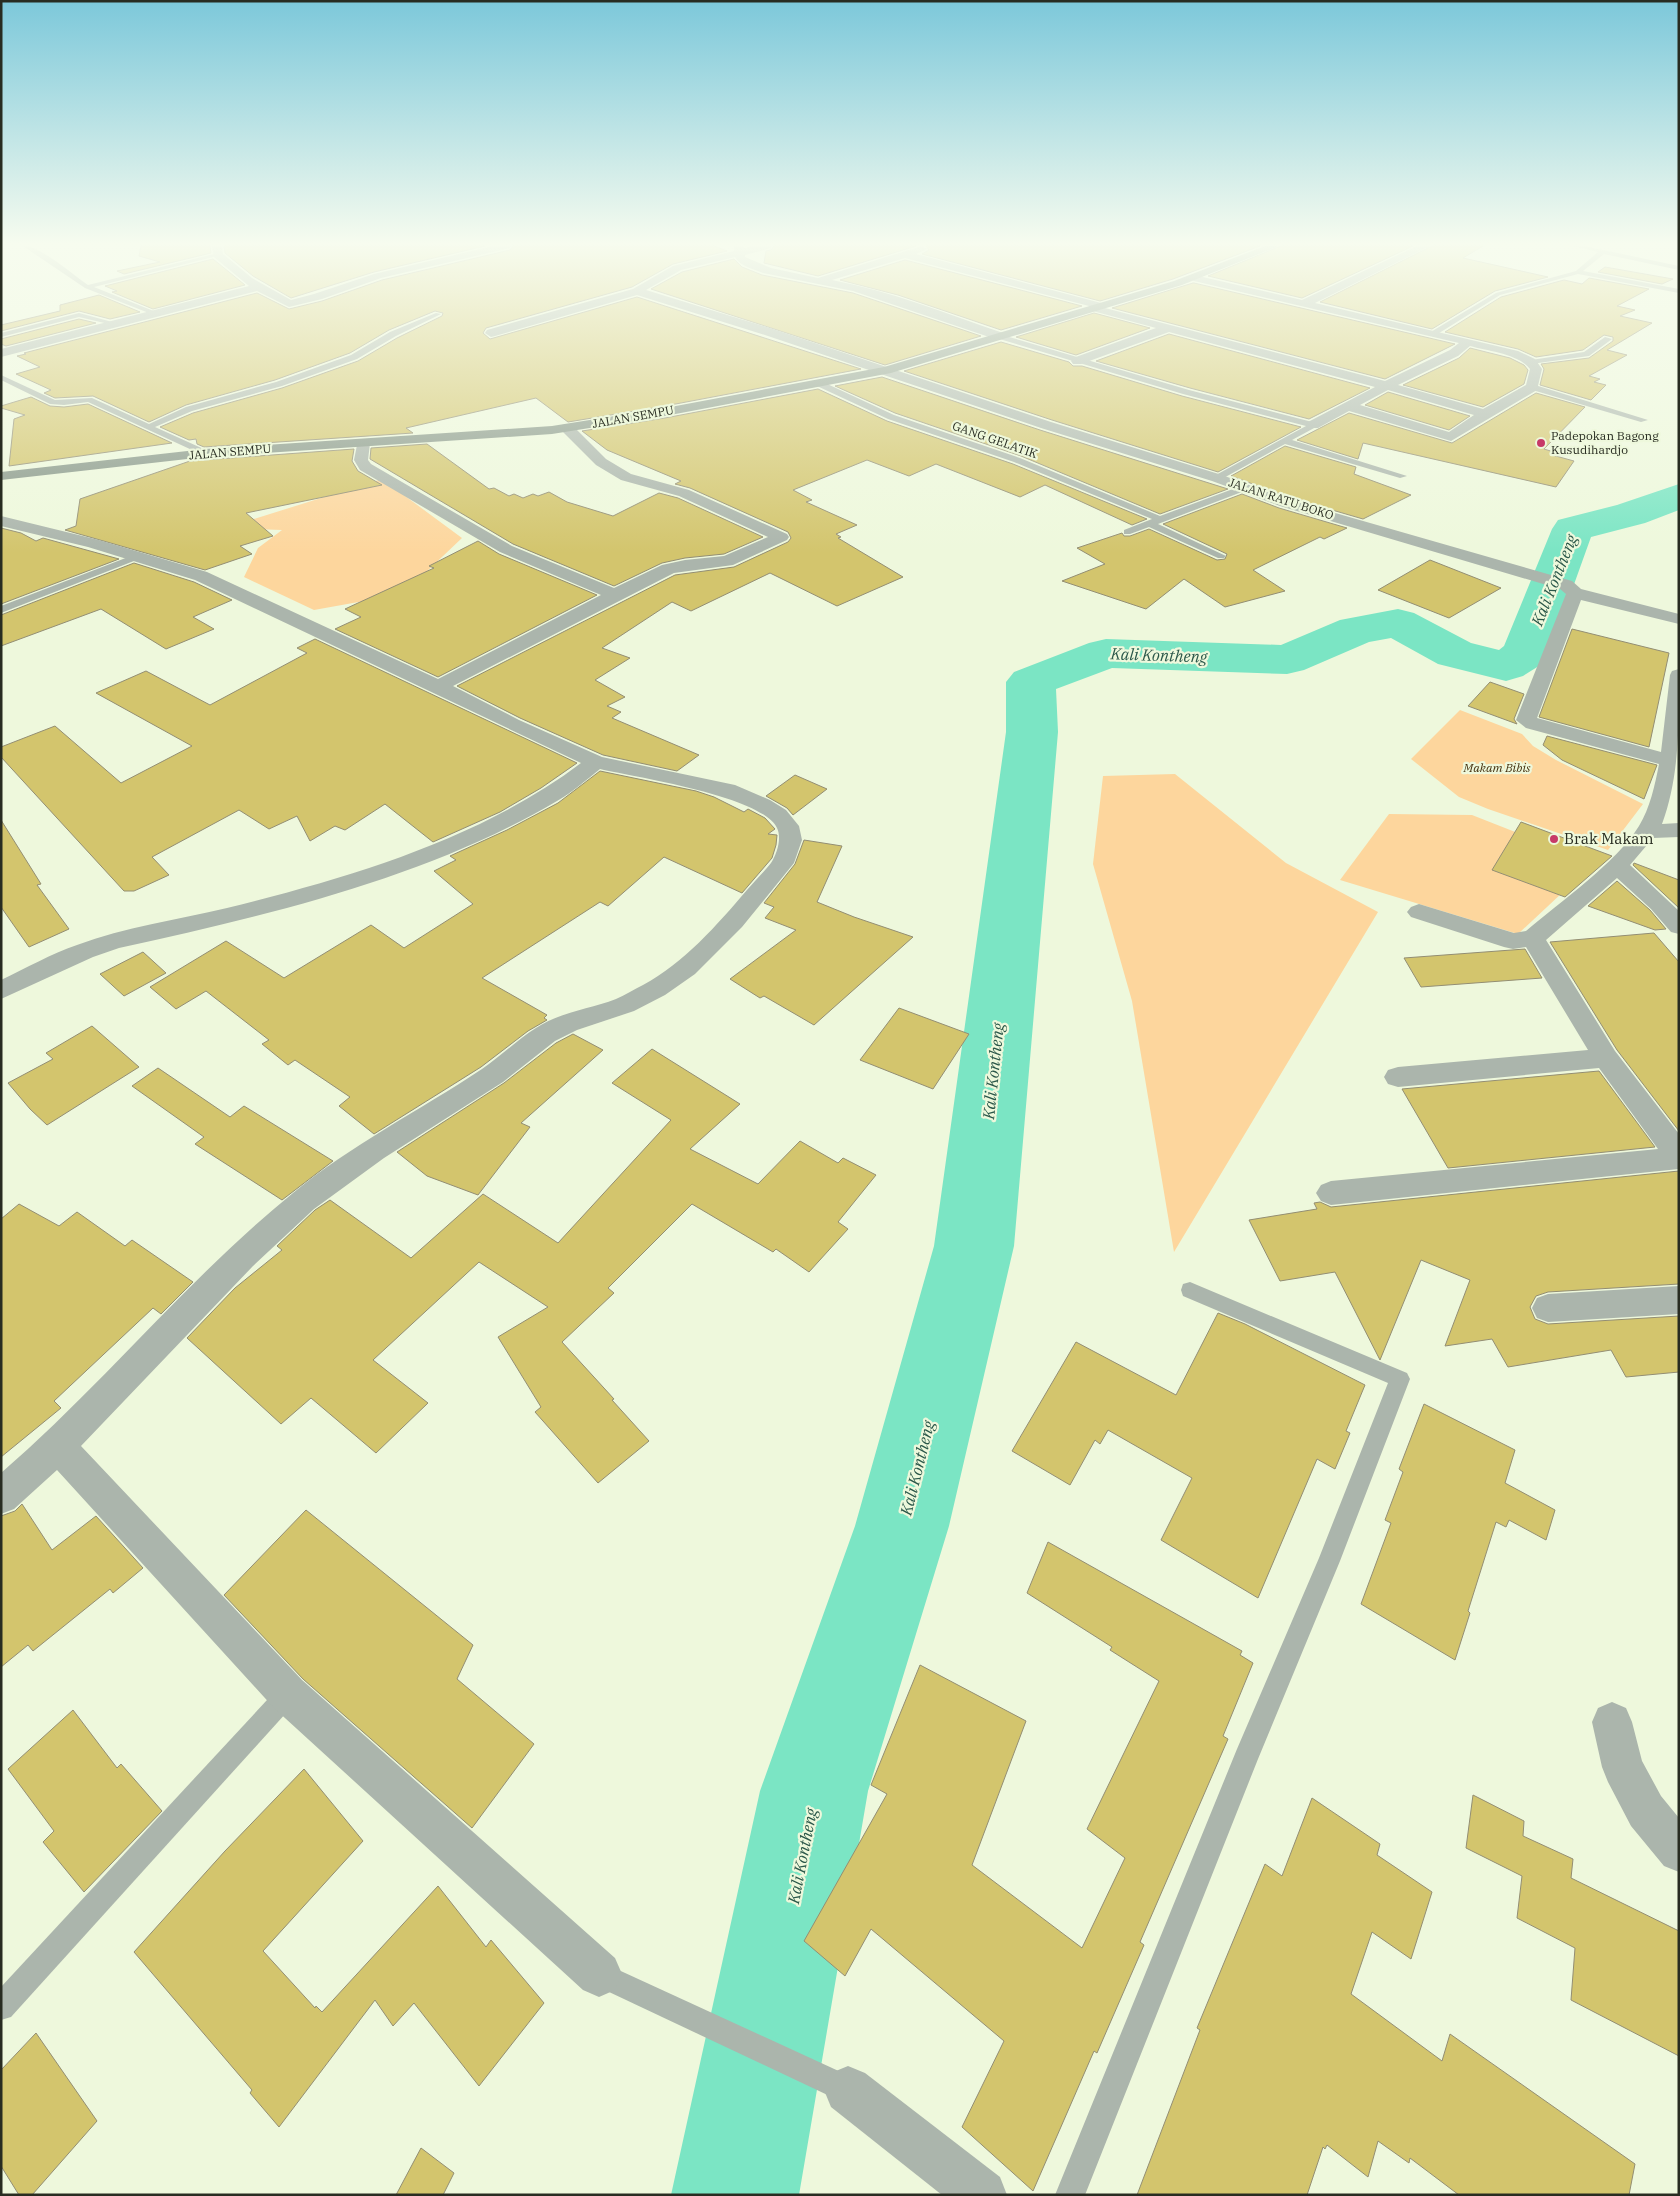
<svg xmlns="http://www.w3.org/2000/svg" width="1680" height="2196" viewBox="0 0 1680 2196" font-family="'IBM Plex Serif',serif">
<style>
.green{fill:#fdd69d}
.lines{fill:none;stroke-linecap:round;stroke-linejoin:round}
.river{fill:#7be5c4;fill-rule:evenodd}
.building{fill:#d3c56d;stroke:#938e73}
.service{fill:#abb5ac;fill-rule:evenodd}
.minor{fill:#abb5ac;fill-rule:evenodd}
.secondary{fill:#889789;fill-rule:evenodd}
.poi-dot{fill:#c73a68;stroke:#eef8dc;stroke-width:2}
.labels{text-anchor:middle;stroke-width:4.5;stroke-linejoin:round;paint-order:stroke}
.far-street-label{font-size:12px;fill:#282c21;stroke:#eef8dc}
.far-poi-label{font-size:12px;fill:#282c21;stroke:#eef8dc;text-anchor:start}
.far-park-label{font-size:12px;font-style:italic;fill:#432f0d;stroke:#eef8dc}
.poi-label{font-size:15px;fill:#282c21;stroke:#eef8dc;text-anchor:start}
.water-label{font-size:16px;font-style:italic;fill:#2a5749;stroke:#eef8dc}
</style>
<rect width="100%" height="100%" fill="#eef8dc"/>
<g class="green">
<polygon points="382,479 462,538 403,594 314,610 244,577 258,548 282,530 225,528"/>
<polygon points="1460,710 1522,734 1533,746 1556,760 1643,804 1608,850 1488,809 1459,797 1411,759"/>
<polygon points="1175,774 1286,863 1378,912 1174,1252 1132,1001 1093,864 1103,776"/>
<polygon points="1389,814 1472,815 1594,863 1518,934 1340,880"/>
</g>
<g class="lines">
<polygon class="river" points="1679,484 1679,510 1645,523 1591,537 1549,654 1542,664 1523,676 1506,681 1438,664 1391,638 1369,642 1304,670 1287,674 1112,668 1056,689 1058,732 1014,1246 949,1526 868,1791 799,2195 671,2195 760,1791 855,1526 934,1246 1006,732 1006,682 1014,672 1089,643 1106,639 1281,645 1340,620 1398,609 1414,613 1471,643 1499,650 1504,646 1552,529 1558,520 1617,505"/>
</g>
<g class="building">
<polygon points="141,246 210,246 211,253 124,274 117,271 160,262 139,256"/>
<polygon points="224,246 485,246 374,272 291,298 253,276 225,253"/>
<polygon points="513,246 714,246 727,251 673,264 632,287 486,328 483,333 490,339 637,297 861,369 665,406 568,422 536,398 406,428 413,433 204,447 197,444 196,439 189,440 160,427 193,413 282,388 358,361 397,338 442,316 443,313 435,311 389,330 350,353 275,380 186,405 149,422 93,396 55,398 44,393 51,390 16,374 40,367 17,356 26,354 24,353 257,293 289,309 322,301 382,280 510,250"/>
<polygon points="774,246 916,246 818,276 764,263 766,251 771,250"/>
<polygon points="926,246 1260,246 1173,279 1100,301 922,254 929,250"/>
<polygon points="1281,246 1413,246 1302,298 1208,276"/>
<polygon points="1432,246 1483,246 1463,258 1548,277 1495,291 1432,329 1320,302"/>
<polygon points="213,259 245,285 153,309 112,292 117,291 105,286"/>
<polygon points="734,259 742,267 762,275 853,293 981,336 885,365 651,289 682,272"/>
<polygon points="905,260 1082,306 1001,330 898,295 840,280"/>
<polygon points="1605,267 1673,279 1662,284 1598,272"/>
<polygon points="1589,278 1649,289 1617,306 1635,310 1620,316 1652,323 1607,350 1627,355 1589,376 1600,379 1594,382 1606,385 1591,400 1540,385 1544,369 1541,364 1589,358 1613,341 1613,337 1604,335 1583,350 1536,357 1518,349 1445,332 1501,297 1564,280 1582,284"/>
<polygon points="1193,283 1194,283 1455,344 1385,379 1112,308"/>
<polygon points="99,295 140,312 110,319 79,311 1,331 1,325 60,311 60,305"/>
<polygon points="1094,313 1150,328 1076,355 1016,337"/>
<polygon points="79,319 96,323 6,346 1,344 1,339"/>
<polygon points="1169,334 1370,388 1309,419 1190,388 1096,361"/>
<polygon points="1001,342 1069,362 1073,366 1082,366 1182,396 1301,427 1218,472 1052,420 904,371"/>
<polygon points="1470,348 1510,358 1524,365 1528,370 1524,384 1483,407 1403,385 1459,358"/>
<polygon points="882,377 1040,430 1228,489 1160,514 1021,456 895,413 835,386"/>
<polygon points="818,389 887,421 1013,464 1147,519 1132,525 1045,485 1020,497 936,464 909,476 867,460 793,490 812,500 806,502 857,525 836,534 841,537 838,538 903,577 837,606 770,573 691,611 672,602 602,648 630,658 595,680 625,697 607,706 621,712 612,718 699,755 677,771 603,755 520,718 457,686 675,575 734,567 788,542 791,538 788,532 690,488 675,484 681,481 607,450 582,431 665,418"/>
<polygon points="1388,392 1470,416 1449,430 1365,405"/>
<polygon points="1536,393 1585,407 1544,449 1554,452 1552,455 1574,461 1556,487 1363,443 1358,459 1297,440 1349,413 1452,443"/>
<polygon points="31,397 50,406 64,407 88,404 172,443 9,466 14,419 25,415 1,408 1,406"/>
<polygon points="427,444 489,489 494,488 509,496 514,494 523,498 533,494 538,496 549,492 567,502 613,516 659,493 678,498 763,537 724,554 685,558 662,563 614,586 513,544 370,459 371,448"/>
<polygon points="1285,446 1356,467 1354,474 1411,495 1363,519 1291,498 1231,476"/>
<polygon points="354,449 352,461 358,471 382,485 246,513 273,536 240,546 252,554 205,570 65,530 76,526 80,499 190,461"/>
<polygon points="1242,494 1279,508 1347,528 1324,539 1320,537 1253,570 1285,591 1225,607 1184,579 1146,609 1062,581 1105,564 1077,548 1122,533 1124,536 1130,536 1149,529 1217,560 1225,559 1227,554 1163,524"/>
<polygon points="1,528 21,533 36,541 43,538 119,559 1,604"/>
<polygon points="478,541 499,554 597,595 438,677 335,629 361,617 345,609 434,568 429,566"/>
<polygon points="1430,560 1501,588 1449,618 1378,590"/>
<polygon points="134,563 194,582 232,600 193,617 214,629 166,649 101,609 1,646 1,615"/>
<polygon points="1572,629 1669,653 1649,747 1539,717"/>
<polygon points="315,639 577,763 541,788 500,812 433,842 385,804 345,830 335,826 310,841 297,816 269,829 239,810 152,857 169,875 134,891 124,891 1,757 1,747 55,726 121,783 192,746 96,693 146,671 210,705 307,653 297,648"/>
<polygon points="1490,682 1524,694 1514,719 1517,724 1468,706"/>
<polygon points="1547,736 1657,765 1644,799 1562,760 1543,745"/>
<polygon points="600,771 696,791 714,797 744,812 748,809 765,818 775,829 768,834 777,835 776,845 772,858 742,893 664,857 608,906 600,902 482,978 547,1015 544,1018 547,1020 528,1031 481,1067 374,1134 339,1106 350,1097 295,1060 288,1065 262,1044 269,1040 206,991 176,1009 150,987 226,941 284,978 371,925 404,948 473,904 434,871 456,860 450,856 507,830 558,803"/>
<polygon points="795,775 827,789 793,815 787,808 766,796"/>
<polygon points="1,820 41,884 37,885 69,929 29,947 1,907"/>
<polygon points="1521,822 1612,856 1565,897 1492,870"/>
<polygon points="804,840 842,846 817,902 854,917 913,937 814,1025 764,996 760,998 730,979 796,930 765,918 774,907 764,903 795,864"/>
<polygon points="1634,863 1679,880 1679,908 1633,865"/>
<polygon points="1617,881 1650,910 1666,929 1655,930 1588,906"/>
<polygon points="1654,933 1679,962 1679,1131 1617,1050 1550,942"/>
<polygon points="1525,949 1542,978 1421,987 1404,958"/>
<polygon points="143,952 166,973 124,996 100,974"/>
<polygon points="899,1008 969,1034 933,1089 860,1060"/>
<polygon points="92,1026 139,1067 47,1125 30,1109 8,1083 53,1059 46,1053"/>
<polygon points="573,1034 603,1050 521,1123 530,1127 478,1195 427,1176 397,1152 504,1083 556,1043"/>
<polygon points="652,1049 740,1104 690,1149 758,1184 800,1141 838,1163 843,1158 876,1175 838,1222 848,1229 809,1272 776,1249 773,1252 692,1204 608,1288 614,1293 562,1342 614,1399 612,1400 649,1441 598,1483 535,1412 541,1407 498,1337 548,1307 479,1262 373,1360 428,1403 376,1453 311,1398 281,1424 187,1338 235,1288 282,1250 277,1246 315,1210 330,1200 411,1258 483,1194 558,1243 671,1120 612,1083"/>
<polygon points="158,1068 230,1117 244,1106 333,1161 282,1200 195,1144 204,1137 132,1086"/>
<polygon points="1599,1071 1655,1147 1448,1168 1402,1089"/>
<polygon points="1679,1171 1679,1284 1548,1292 1536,1296 1530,1307 1535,1319 1548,1324 1679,1316 1679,1372 1626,1377 1611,1350 1508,1367 1492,1339 1445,1346 1470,1280 1421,1260 1380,1360 1335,1272 1280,1281 1249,1220 1317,1209 1314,1203 1320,1202 1331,1207"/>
<polygon points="19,1204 59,1226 77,1212 125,1246 132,1240 193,1282 161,1314 153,1308 54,1401 61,1408 1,1457 1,1219"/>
<polygon points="1218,1313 1245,1324 1365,1385 1346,1431 1350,1433 1335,1469 1317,1459 1258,1598 1161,1540 1192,1478 1108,1430 1100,1444 1095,1440 1070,1485 1012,1451 1076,1342 1176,1395"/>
<polygon points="1424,1404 1515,1450 1505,1483 1555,1510 1546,1540 1509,1520 1506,1527 1496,1522 1468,1611 1470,1613 1455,1660 1361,1604 1391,1523 1385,1520 1403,1472 1399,1469"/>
<polygon points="22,1504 52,1550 96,1516 143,1568 113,1593 110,1589 33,1651 28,1645 1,1667 1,1516 15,1511"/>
<polygon points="306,1510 473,1645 457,1679 534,1744 472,1828 303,1679 224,1595"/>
<polygon points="1048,1542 1242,1651 1240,1655 1253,1663 1223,1736 1228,1739 1140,1942 1144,1945 1097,2053 1094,2051 1033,2191 962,2127 1004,2041 871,1929 845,1976 804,1941 887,1794 871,1785 920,1665 1026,1721 972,1865 1082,1948 1125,1858 1087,1829 1159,1681 1110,1650 1112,1647 1027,1593"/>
<polygon points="73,1710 117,1768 121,1764 162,1811 84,1892 43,1842 54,1831 8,1769"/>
<polygon points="304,1769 363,1841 263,1951 315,2008 316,2006 322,2012 438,1886 486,1947 491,1940 544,2003 479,2086 414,2003 393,2026 375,2000 279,2127 250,2093 252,2090 134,1952 225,1851"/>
<polygon points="1473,1795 1524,1821 1523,1836 1573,1859 1571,1878 1679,1931 1679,2056 1571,2000 1575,1948 1517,1918 1522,1876 1466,1848"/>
<polygon points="1312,1798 1380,1844 1377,1855 1432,1892 1411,1959 1372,1932 1351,1994 1442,2061 1450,2034 1635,2164 1629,2195 1459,2195 1410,2158 1409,2163 1378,2141 1368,2177 1327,2145 1325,2149 1323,2147 1307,2195 1137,2195 1200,2030 1197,2028 1265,1864 1282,1876"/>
<polygon points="36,2033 97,2121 32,2195 19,2195 1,2166 1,2070"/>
<polygon points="421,2148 454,2173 443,2195 396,2195"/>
</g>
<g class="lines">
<g class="service">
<path d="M23,246C41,246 72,274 88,285L218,253L221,255L94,287L156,312L157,313L154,315L85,288Z"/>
<polygon points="1573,246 1584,246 1679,266 1679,270 1604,254 1583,271 1679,289 1679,293 1578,274 1500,295 1436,335 1429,333 1496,293 1576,271 1598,252"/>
<polygon points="79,313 116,323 113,325 79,317 1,337 1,333"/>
<polygon points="436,313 441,314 396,336 357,359 282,386 192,411 155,427 208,451 209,453 205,456 88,402 64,405 50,404 1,380 1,375 55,400 92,398 149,424 186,407 276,382 351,355 390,332"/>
<polygon points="999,334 1189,390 1316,423 1316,427 1292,440 1407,476 1400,478 1285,444 1220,480 1214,480 1214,476 1306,426 1183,394 996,338 995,336"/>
<polygon points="1605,337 1612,339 1589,356 1531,364 1527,362 1531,360 1584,352"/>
<polygon points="817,382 823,382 894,415 1020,458 1160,516 1241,486 1247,486 1247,490 1158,524 1226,556 1224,558 1218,558 1149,527 1130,534 1124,534 1124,530 1152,519 1014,462 888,419 817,386"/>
<polygon points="1529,385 1535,385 1648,420 1641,422 1529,389"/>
<polygon points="136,554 139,555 139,559 1,613 1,606"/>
<polygon points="1190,1282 1407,1373 1410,1379 1340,1561 1258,1759 1085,2195 1055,2195 1237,1749 1319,1558 1388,1383 1183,1296 1181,1290 1183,1284"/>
<polygon points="288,1682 296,1686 300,1694 296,1702 11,2017 1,2020 1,1987 280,1686"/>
<polygon points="599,1961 856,2079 860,2089 856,2099 846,2103 836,2099 590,1983 586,1974 590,1965"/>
</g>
<g class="minor">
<polygon points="212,246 222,246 223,254 252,278 291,300 314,294 374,274 493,246 511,246 510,248 381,278 322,299 289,307 257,291 1,357 1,349 249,286 214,257"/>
<path d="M734,246H744V248L755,246H772L771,248L745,255V257L771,268L818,278L922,246L927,249L916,254L1105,304V308L1385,381L1450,350L1459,343L1194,281L1189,278L1194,275L1302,300L1417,246H1430L1315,303L1518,351L1535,359L1542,369L1537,390L1451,441L1349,411L1318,428H1308L1306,425L1308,422L1375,387L1169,332L1081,364H1073L1071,361L1073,358L1156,328L1089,310V306L905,258L832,280C891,291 947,314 1003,333L1005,336L1003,339H995L853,291L763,273C753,269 740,266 735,257L681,270L646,290L773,329L1051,422L1222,475L1290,500L1572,581L1581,589L1679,614V624L1581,600L1537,718L1661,752L1670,675L1672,671L1679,669C1679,721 1680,776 1662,824L1679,823V837L1653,838L1630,865L1679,911V934L1671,932L1651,909L1617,878L1546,940L1615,1051L1679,1134V1169L1331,1205L1321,1201L1316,1193L1321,1185L1331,1181L1658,1149L1599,1068L1398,1087L1388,1084L1384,1077L1388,1070L1398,1067L1588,1050L1526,947L1513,949L1504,947L1411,917L1407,912L1411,907L1419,904L1514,933L1526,931C1560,902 1616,863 1639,826C1650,808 1655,785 1659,764L1526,728L1516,720L1566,594L1560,589L1280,506L1212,481L1041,428L765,335L637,295L495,336L491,337L485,333L487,330L633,289L673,266L734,251ZM1470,346C1488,351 1519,354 1530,369L1526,385L1483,409L1398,385L1458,356ZM1388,390L1474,415L1449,432L1360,405Z"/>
<path d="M567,424L572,425L606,459L631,474L689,490L787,534L789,537L787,540L733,565L674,573L453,686L519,720L602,757L735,785L770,800L786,810L799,826L802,840L794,863L742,927L695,974L665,995L634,1011L577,1030L555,1041L503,1082L384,1158L314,1209L253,1266L81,1446L302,1680L615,1958L622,1974L615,1990L599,1997L583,1990L274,1708L57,1470L14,1509L1,1514V1473C103,1385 188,1278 293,1193C351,1145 419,1111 482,1069C501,1056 517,1040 536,1028C560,1012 590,1009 616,999C625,995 635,989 643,985C684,963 717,925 747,890C755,881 764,872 771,863C777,854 782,838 777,828C762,796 635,777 600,769C586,780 573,792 557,801C424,879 268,915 119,948L93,957L1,999V980C26,968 51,954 77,945C125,927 177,920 227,908C348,878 481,839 581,763L195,580L88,547L1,526V516L99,540L207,572L438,679L601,595L500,552L360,470L354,460L358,440H368L370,443L368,460L371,464L512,546L614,588L662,565L685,560L724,556L768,537L679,496L621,480L596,465L562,431L560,428L562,425Z"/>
<polygon points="1679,1286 1679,1314 1548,1322 1537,1318 1532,1308 1537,1298 1548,1294"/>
<polygon points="1612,1702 1626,1708 1632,1722 1642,1761 1661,1796 1679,1818 1679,1872 1664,1866 1631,1826 1608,1782 1602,1767 1592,1722 1598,1708"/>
<polygon points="848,2066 865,2073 1000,2177 1007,2195 942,2195 831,2107 824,2090 831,2073"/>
</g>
<polygon class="secondary" points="1265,246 1279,246 1182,285 891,373 665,416 552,434 205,457 1,480 1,472 205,449 552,426 665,408 884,367 1174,281"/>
</g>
<linearGradient id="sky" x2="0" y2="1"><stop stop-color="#7cc8da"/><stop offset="0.44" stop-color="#f7fcef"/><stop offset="1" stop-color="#f7fcef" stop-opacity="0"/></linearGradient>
<rect width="1680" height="553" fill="url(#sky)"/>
<g class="poi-dot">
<circle cx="1541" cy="443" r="5"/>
<circle cx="1554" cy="839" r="5"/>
</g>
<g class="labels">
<g class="far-street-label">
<text transform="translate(633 417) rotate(-10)" y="4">JALAN SEMPU</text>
<text transform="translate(995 440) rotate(19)" y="4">GANG GELATIK</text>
<text transform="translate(230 452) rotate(-5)" y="4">JALAN SEMPU</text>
<text transform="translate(1281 499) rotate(18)" y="4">JALAN RATU BOKO</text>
</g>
<g class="far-poi-label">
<text x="1551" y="440">Padepokan Bagong<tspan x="1551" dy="14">Kusudihardjo</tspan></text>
</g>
<g class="far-park-label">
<text x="1497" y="772">Makam Bibis</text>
</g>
<g class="poi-label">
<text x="1564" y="844">Brak Makam</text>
</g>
<g class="water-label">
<text transform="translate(1554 580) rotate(-68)" y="6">Kali Kontheng</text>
<text transform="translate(1159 655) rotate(2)" y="6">Kali Kontheng</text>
<text transform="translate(993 1071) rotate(-84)" y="6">Kali Kontheng</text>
<text transform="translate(917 1468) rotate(-76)" y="6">Kali Kontheng</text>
<text transform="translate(802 1856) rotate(-79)" y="6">Kali Kontheng</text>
</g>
</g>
<rect width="1680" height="2196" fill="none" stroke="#282c21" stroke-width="5"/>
</svg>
